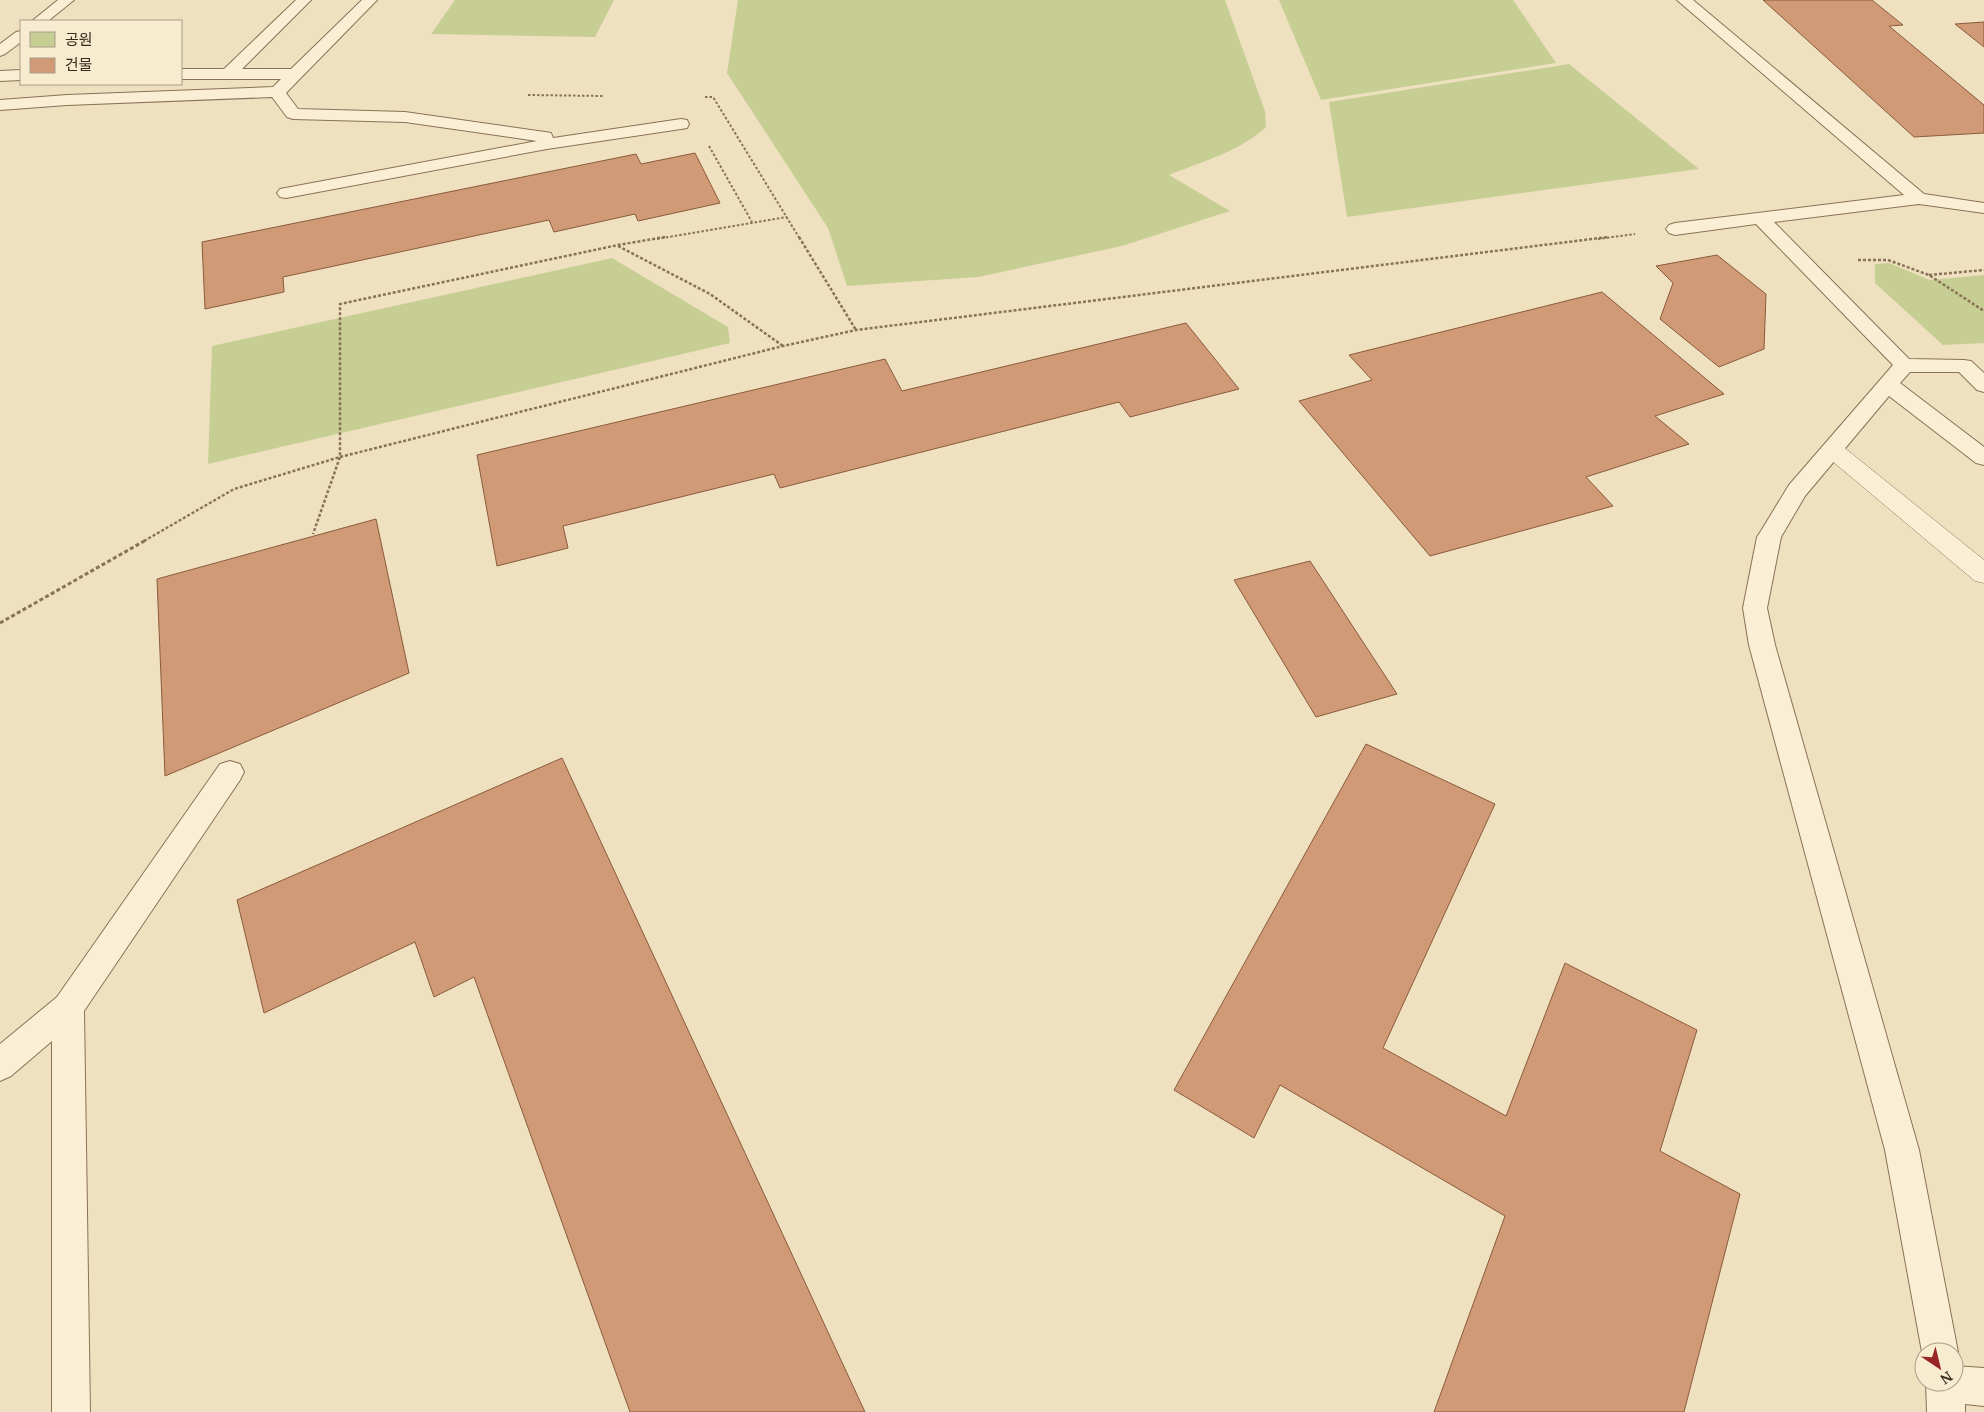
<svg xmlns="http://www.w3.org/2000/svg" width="1984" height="1412" viewBox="0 0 1984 1412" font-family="'Noto Serif','Noto Sans KR',serif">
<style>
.green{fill:#c7ce94}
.building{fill:#cf9a75;stroke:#895b3c}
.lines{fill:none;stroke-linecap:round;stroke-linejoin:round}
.service-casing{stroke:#897257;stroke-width:2}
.pedestrian-casing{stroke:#897257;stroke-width:1}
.path-far2{stroke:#897257;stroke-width:2;stroke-dasharray:2.5 2;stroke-linecap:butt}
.path-far1{stroke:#897257;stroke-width:2.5;stroke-dasharray:3 2;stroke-linecap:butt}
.path{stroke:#897257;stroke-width:3;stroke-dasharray:4 2.5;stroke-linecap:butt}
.service{fill:#faeed4;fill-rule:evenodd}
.pedestrian{fill:#faeed4;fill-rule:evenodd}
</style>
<rect width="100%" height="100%" fill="#efe1c0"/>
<g class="green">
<polygon points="455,0 614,0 595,37 431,34"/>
<path d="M738,0H1225L1265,111L1266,127C1239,152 1203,161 1169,175L1230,211L1122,246L978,277L847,286L828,228L727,73Z"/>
<polygon points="1279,0 1513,0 1556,63 1321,100"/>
<polygon points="1569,64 1699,169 1347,217 1329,102"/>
<polygon points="612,258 728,327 730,343 208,464 212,346"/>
<polygon points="1889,263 1930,280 1984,275 1984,343 1943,345 1875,283 1875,264"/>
</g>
<g class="building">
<polygon points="1763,0 1872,0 1903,25 1889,26 1984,105 1984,133 1914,137"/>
<polygon points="1984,22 1984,47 1955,24"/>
<polygon points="695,153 720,203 638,221 635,214 554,232 549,220 283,277 284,292 205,309 202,242 636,154 641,164"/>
<polygon points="1717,255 1766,294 1764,349 1719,367 1660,319 1673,283 1656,266"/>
<polygon points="1602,292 1724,394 1655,416 1689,444 1586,477 1613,506 1430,556 1299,401 1372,380 1349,355"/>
<polygon points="1186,323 1239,389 1130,417 1119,402 780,488 774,474 563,526 568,548 497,566 477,455 885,359 902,391"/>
<polygon points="376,519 409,673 165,776 157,579"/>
<polygon points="1310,561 1397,694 1316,717 1234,580"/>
<polygon points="1366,744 1495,804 1383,1048 1506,1116 1565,963 1697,1030 1660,1151 1740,1194 1684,1412 1434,1412 1505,1216 1280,1085 1254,1138 1174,1090"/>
<polygon points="562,758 865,1412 630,1412 474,977 434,997 415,942 264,1013 237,900"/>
</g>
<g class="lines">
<g class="service-casing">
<g id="service">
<polygon points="58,0 74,0 48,21 32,21"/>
<polygon points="296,0 311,0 242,69 291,69 362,0 377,0 286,93 298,109 405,112 545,132 551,133 553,138 681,119 687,120 689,124 687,128 681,129 547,149 286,198 280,197 277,193 280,189 537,141 405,122 293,119 287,117 272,97 67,105 0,110 0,100 67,95 273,87 281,79 181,79 181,69 224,69"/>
<polygon points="1677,0 1693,0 1924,194 1984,203 1984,213 1919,204 1774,222 1909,359 1964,360 1971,361 1984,373 1984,392 1977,390 1959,372 1910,372 1900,383 1984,447 1984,465 1976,463 1889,396 1805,496 1781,537 1767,608 1775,645 1919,1150 1958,1352 1954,1363 1954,1352 1924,1352 1924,1358 1922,1352 1885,1150 1749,645 1743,608 1757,537 1761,531 1789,485 1893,365 1756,224 1675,235 1669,233 1666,229 1669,225 1675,223 1904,195"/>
<polygon points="21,31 21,42 5,54 0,56 0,44 16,32"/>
<polygon points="21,70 21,80 0,81 0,71"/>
<polygon points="230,761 240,764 244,772 240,780 84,1011 90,1412 52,1412 52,1041 11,1076 0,1081 0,1044 57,997 220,764"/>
<polygon points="1954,1366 1984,1368 1984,1406 1965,1404 1965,1412 1927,1412 1926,1382 1954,1382"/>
</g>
</g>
<g class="pedestrian-casing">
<polygon id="pedestrian" points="1833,442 1841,445 1984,560 1984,583 1975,581 1825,455 1821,450 1825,445"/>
</g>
<g class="path-far2">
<polyline points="528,95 604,96"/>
<polyline points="705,97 713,97 800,239"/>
<polyline points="709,146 752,222"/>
<polyline points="657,239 787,217"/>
<polyline points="1598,239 1635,234"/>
</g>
<g class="path-far1">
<polyline points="665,237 618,245 340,304 340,457 783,346 856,330 1608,237"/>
<polyline points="799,237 856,330"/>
<polyline points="618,246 710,294 783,346"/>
<polyline points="1858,260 1888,260 1929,275 1984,311"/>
<polyline points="1929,275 1984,270"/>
<polyline points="144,541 234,489 340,457 313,534"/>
</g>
<polyline class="path" points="0,623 146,540"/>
<use href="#service" class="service"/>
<use href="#pedestrian" class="pedestrian"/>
</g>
<rect x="20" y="20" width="162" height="65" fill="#f7ebd0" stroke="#ab9e88"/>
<rect x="30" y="32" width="25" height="15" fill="#c7ce94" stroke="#ab9e88"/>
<text x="65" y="45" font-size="15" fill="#382a1c">공원</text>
<rect x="30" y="58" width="25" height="15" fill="#cf9a75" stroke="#ab9e88"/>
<text x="65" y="70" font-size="15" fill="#382a1c">건물</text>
<g transform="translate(1939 1367) rotate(145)"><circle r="24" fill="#f7ebd0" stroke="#ab9e88"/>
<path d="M0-4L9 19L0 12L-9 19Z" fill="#9a2526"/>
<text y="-8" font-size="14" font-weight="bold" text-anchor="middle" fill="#382a1c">N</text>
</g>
</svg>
